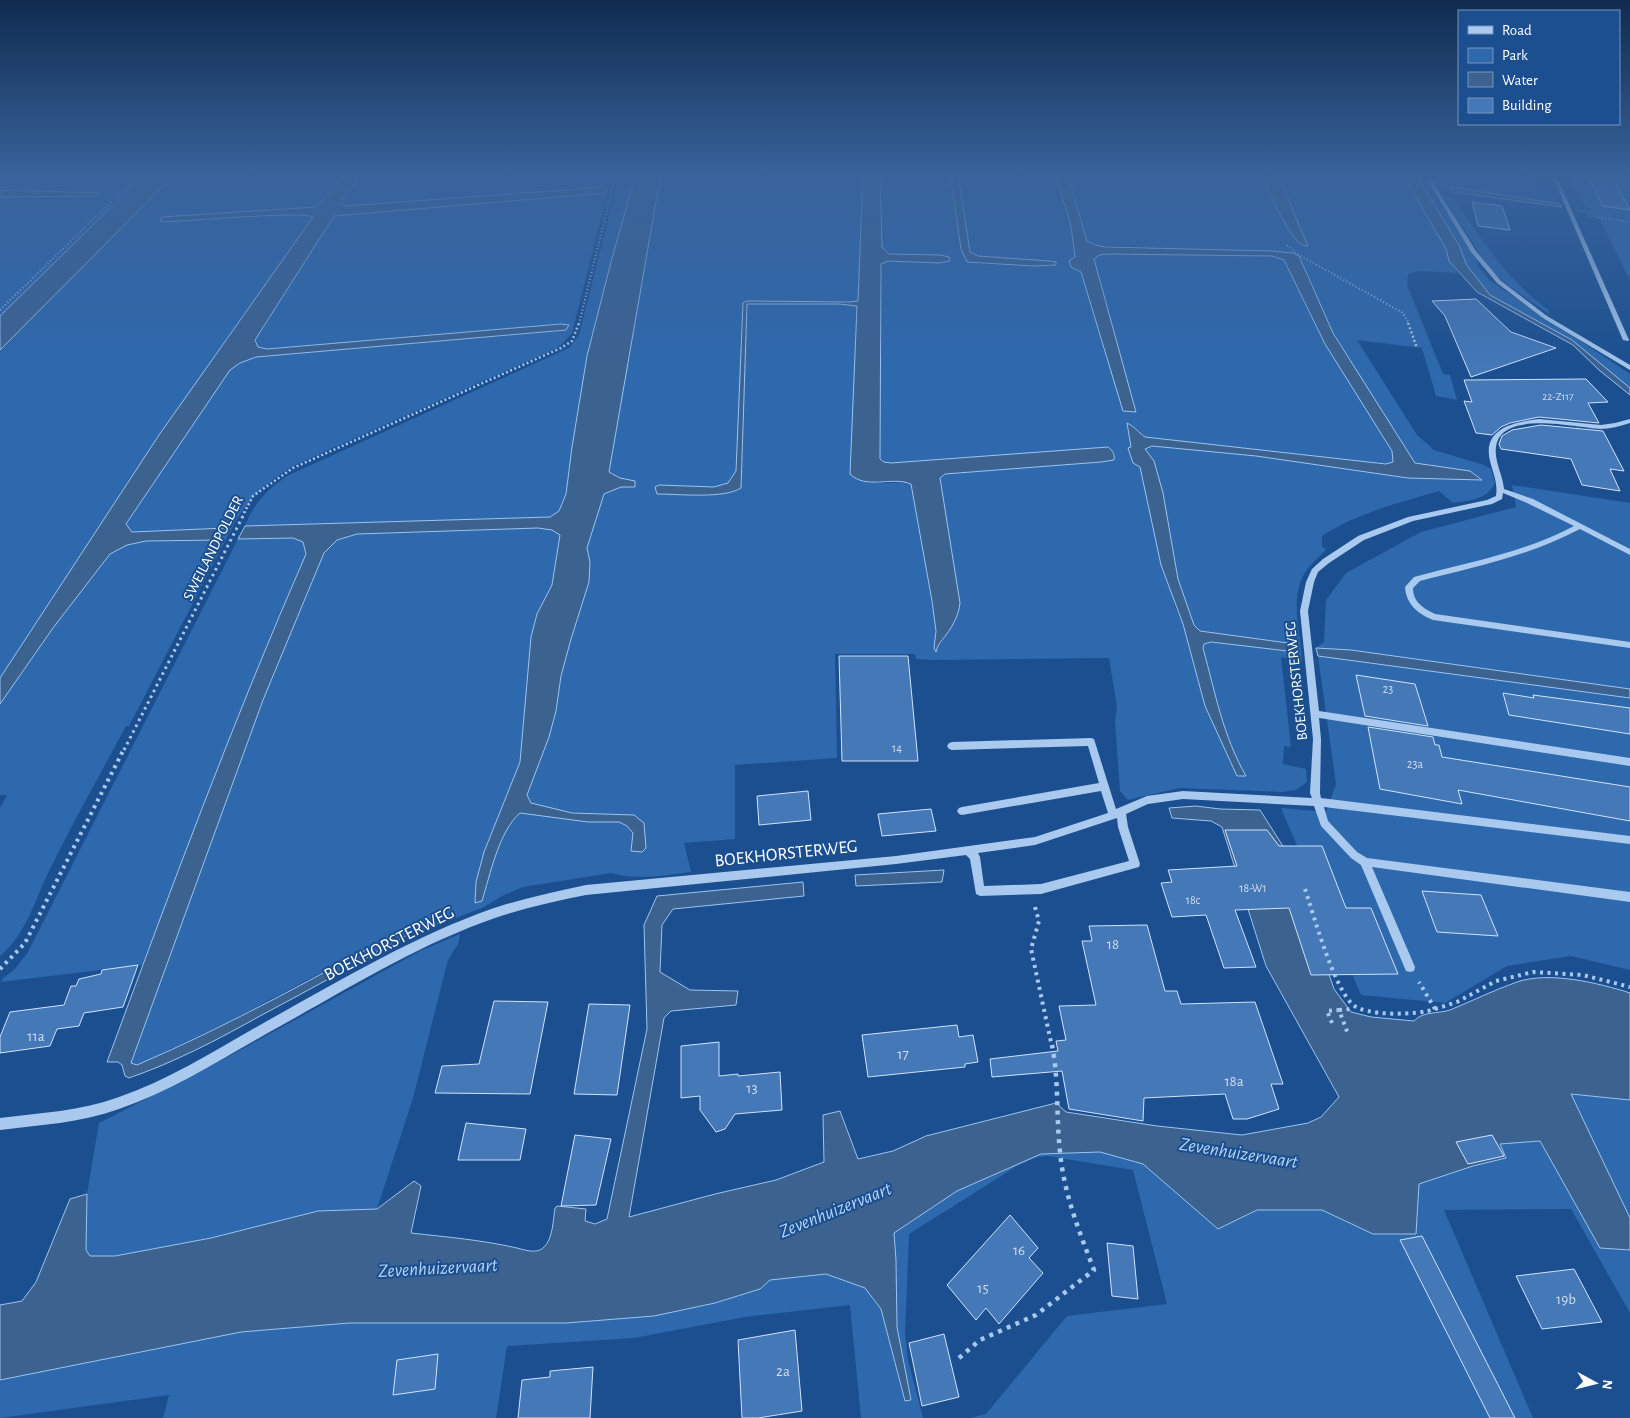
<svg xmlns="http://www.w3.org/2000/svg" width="1630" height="1418" viewBox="0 0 1630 1418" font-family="'Alegreya Sans',sans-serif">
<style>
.green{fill:#2e69ad}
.water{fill:#3c6290;stroke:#9cc4f0}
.building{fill:#4478b7;stroke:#cfe3fa}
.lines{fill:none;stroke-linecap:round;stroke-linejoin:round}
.path-far4{stroke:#a9c9ee;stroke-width:2;stroke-dasharray:1 2.5;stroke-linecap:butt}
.path-far3{stroke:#a9c9ee;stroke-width:2.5;stroke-dasharray:2 2.5;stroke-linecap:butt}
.path-far2{stroke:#a9c9ee;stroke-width:3;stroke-dasharray:2.5 4;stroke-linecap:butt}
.path-far1{stroke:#a9c9ee;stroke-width:4;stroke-dasharray:3 4.5;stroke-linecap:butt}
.path{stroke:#a9c9ee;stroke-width:4.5;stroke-dasharray:4 5.5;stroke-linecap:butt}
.minor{fill:#a9c9ee;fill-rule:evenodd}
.labels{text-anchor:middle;stroke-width:4;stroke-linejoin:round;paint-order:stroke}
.far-number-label{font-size:11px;fill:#d0dded}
.number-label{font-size:12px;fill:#d0dded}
.street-label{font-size:15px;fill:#fff;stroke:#1b4f8f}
.near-number-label{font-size:15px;fill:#d0dded}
.near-street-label{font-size:18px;fill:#fff;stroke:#1b4f8f}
.near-water-label{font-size:19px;font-style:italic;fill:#b5d3f5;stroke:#1b4f8f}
</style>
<rect width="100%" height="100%" fill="#1b4f8f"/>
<g class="green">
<polygon points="0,173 146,173 0,316 0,197 95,196 98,193 0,190"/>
<path d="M176,173H346L316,207L162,217L165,222C184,221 305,212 313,217L159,435L0,678V350Z"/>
<path d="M361,173H612L572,333L562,344L555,349L295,465C267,482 250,496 233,526L129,726H126C100,775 73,822 49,871C35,900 26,935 0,956V808L7,795H0V704L53,628L110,554L127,545L146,541L219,540L225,528L132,532L126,525L230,369L240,363L256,357L566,330L267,349L258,347L255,341L334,216L605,193L606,187L341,206L340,204Z"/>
<path d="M620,173H636L587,356L572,447L566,494L559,511L550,517L245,526C254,503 268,488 289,475L569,348L579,335Z"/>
<path d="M661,173H670L673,176L681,173H863L858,301H747L743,303L736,471L728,483L714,487L659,485L657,494C679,494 724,499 741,488L747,304H839L858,306L850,474C862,486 889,483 905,482L911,484L935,621V652L938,643L946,635L951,625L940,478L945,474L1114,460L891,463L884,462L880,458L881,264L888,261L939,263L950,261L940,255L889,254L882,247L880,173H950L961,249L979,264L1053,266L1056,262L978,256L970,252L958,173H1055L1071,226L1075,258L1069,261L1071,267L1081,272L1124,411H1136L1094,259L1099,255L1108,254L1272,256L1284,260L1325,344L1392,451L1393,462L1386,464L1145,437C1138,432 1135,427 1127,424L1131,447L1128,448L1133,463L1140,467L1175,606L1183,624L1205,706L1237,776L1240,777C1238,761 1231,748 1226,732C1217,704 1210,676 1203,648L1204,644L1211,642L1296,652L1295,644L1200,631L1194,625L1178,579L1163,493L1154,461L1144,449L1152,446L1256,456L1408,478L1482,479L1470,471L1415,464L1333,333L1300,261L1293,253L1095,245L1087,241L1067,173H1261L1268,190L1294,237L1308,245L1277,173H1402L1446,249L1449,261L1458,273L1419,271L1408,274L1407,285L1443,374L1450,375L1457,400L1436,396L1422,348L1357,340L1417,435L1434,450L1484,465L1491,469L1495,483C1489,499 1468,501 1453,503L1439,491C1399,503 1357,513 1322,536V546L1326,550C1318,558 1307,567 1303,576C1290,602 1301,634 1302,661L1281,657L1291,747L1284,746L1283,764L1306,769L1307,782L1296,790L1282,792L1179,788L1128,800L1120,791L1115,721L1117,707L1109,658L935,660L916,659L915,654H835L837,758L735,765V839L684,843L691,872C665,875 637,881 611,873L523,887L502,896L484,907L423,931H412L413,929L409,926L234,1019L146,1061L136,1065L131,1063L263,700L324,553L337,540L356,534L538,528L552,530L561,535L552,585L537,614L531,637L520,762L484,852L476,882L482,901C490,874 499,831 520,813L588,822H619L627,826L633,833L644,823C625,820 607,816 589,814C569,812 550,810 531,803L527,795L549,737L556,711L561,676L571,639L589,582L590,562L587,548L604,494L621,487H635V481L620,478L609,472Z"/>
<polygon points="1415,173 1421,173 1477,261 1477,265 1489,280 1630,374 1630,388 1572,340 1490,295 1466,264 1460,247"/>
<polygon points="1427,173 1529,173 1538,194 1557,197 1560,204 1450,187 1450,190 1438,189"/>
<polygon points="1568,173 1630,173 1630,280 1600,220 1596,216 1574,211 1573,209 1592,211 1589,208 1584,207"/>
<path d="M1442,194L1454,199C1484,242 1504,277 1547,309L1549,311V314L1506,284L1489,268Z"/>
<polygon points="1512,485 1630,503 1630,689 1351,650 1316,648 1324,642 1326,600 1346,573 1421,532 1516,507"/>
<polygon points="293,538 303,542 306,554 276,623 142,965 1,982 3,978 15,969 28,952 238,539"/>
<polygon points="1318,656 1630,698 1630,970 1571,956 1507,966 1445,1003 1361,995 1281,808 1326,812 1336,784"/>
<polygon points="460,934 458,944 448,960 413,1098 377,1209 318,1211 211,1238 115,1256 90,1256 86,1250 87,1194 99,1123 224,1059 420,951"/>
<polygon points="1570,1094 1630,1100 1630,1218"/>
<polygon points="1540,1141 1600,1248 1630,1250 1630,1313 1571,1209 1444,1210 1533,1418 970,1418 986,1414 1067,1316 1167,1304 1133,1170 1048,1156 1037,1157 1017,1166 909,1234 905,1334 908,1360 923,1418 861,1418 850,1305 745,1317 634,1338 507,1346 496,1418 163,1418 169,1395 0,1418 0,1380 241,1332 349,1323 566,1323 654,1316 715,1303 760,1289 770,1280 826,1274 865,1288 881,1309 904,1400 911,1400 897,1327 896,1260 894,1233 957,1191 1041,1154 1100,1152 1143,1164 1218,1229 1257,1210 1322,1210 1373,1234 1416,1234 1419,1184 1473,1166 1505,1158 1500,1144"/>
</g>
<g class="water">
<polygon points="146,173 176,173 0,350 0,316"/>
<path d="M346,173H361L340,204L346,206L606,187L607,190L605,193L334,216L255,340L258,347L267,349L561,324L569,325L566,330L256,357L240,363L230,370L126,524L132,532L226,528L219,540L146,541L127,545L110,554L53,628L0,704V678L159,435L313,217C304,211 185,221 165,222L160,221L162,217L316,207Z"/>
<path d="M636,173H661L609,472L620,478L635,481V487H621L604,494L587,548L590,562L589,582L571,639L561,676L556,711L549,737L527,795L531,803L572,813L634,815L644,823L646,848L642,852L631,851L633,833L627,826L619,822H588L520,813C499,831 490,875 482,901L475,903L476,882L484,852L520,762L531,637L537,614L552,585L560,535L552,530L538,528L357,534L337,540L324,553L263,700L131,1063L137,1065C230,1025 320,975 409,926L413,929L411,933C361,961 311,989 260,1016C217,1040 175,1062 129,1078L125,1076L122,1065L118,1062H107C170,891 233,721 306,554L303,542L293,538L238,539L245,526L550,517L559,511L566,494L572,447L587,356L611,262Z"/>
<path d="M863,173H880L882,247L889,254L940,255L949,257L950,261L939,263L888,261L881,264L880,459L884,462L891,463L1108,447C1113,451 1115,454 1114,460L1101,462L945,474L940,478L960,603C959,614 953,626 946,635C941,642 938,643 936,652L934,648L936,631L932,601L911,484C892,476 866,490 850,474L857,306L839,304H747L741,488C724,499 678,494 657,494L655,487L659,485L714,487L728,483L736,471L743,303L747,301L849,302L858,301Z"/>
<polygon points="950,173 958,173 970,252 978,256 1049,261 1056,262 1056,265 1033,266 967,262 961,249"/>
<path d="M1055,173H1067L1087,241L1095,245L1106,247L1272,251L1293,253L1299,256L1333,333L1415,463L1470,471L1482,480L1408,478L1256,456L1152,446L1145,449L1154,461L1163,493L1178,579L1194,625L1200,631L1295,644L1299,650L1296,652L1211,642L1204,644L1203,648C1215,692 1223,736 1246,776H1237L1205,706L1183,624L1161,565L1140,467L1133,463L1128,448L1131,447L1127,423C1135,427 1138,432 1145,437L1386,464L1393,462L1392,451L1325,344L1284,260L1272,256L1108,254L1099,255L1094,259L1136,412L1123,411L1081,272L1071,267L1069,261L1075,257L1071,226Z"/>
<path d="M1261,173H1277L1308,246C1308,246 1301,245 1301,244C1289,237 1266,187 1261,173Z"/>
<polygon points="1402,173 1415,173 1460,247 1466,264 1490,295 1572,340 1630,388 1630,395 1599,370 1573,345 1477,292 1449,261 1446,249"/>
<polygon points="1450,187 1560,204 1562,207 1452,192"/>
<polygon points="0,190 99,193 95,196 0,197"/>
<polygon points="1316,648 1351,650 1630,689 1630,698 1318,656"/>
<path d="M1196,806L1220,809L1260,810L1288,854L1334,989L1351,1012L1371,1017L1414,1021C1423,1011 1438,1014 1450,1010C1472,1001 1494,990 1517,982C1549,971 1599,983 1630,993V1100L1571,1094L1630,1218V1250L1600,1248L1540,1141L1500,1144L1506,1158L1473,1166L1419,1184L1416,1234H1373L1322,1210H1257L1218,1229L1143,1164L1100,1152L1041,1154L957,1191L894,1233L896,1260L897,1327L911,1400L905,1401L881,1309L865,1288L826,1274L770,1280L760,1289L715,1303L654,1316L566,1323H349L241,1332L0,1380V1305L22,1301L36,1282L70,1199L87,1194L86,1250L90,1256H115L211,1238L318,1211L377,1209L414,1181L421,1186L411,1233C447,1237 482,1240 517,1248C525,1250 536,1254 543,1248C553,1240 553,1220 555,1208L557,1206L586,1209L585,1221L595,1224L607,1219L647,1029L644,925L657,896L803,882L804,896L673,909L662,925L660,972L690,990L738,991L736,1005L671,1011L664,1018L629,1217L715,1194L776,1180L824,1162L823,1115L840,1111L858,1159L893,1151L926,1136L1056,1103L1066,1112L1157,1126L1242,1135L1308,1123L1321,1117L1339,1097L1266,966L1222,827L1211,821L1172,818L1169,808Z"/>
<polygon points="944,870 942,882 856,886 855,875"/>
</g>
<g class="building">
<polygon points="1588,176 1613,178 1630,210 1603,206"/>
<polygon points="1472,202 1502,206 1510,230 1478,226"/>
<polygon points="1476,299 1511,332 1556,348 1471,377 1445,316 1432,301"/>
<polygon points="1586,379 1608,402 1588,403 1599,423 1539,417 1510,423 1501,427 1492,435 1476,433 1464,401 1472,402 1464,380"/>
<polygon points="1541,425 1603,431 1624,471 1610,469 1620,491 1582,485 1571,459 1501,449 1499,444 1502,436 1512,430"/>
<polygon points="839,656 908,656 918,761 842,761"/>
<polygon points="1356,675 1415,684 1428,726 1365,716"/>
<polygon points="1503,693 1534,698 1533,695 1630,708 1630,734 1509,715"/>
<polygon points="1368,727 1433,737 1435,745 1439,745 1442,757 1630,787 1630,821 1458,790 1462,804 1380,789"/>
<polygon points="808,791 811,820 759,825 757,796"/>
<polygon points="931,809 936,831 882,836 878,814"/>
<polygon points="1225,830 1267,830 1279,846 1322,846 1346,908 1371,908 1398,974 1311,975 1289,908 1235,910 1256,967 1224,968 1206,915 1172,917 1161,883 1172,882 1168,870 1237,866"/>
<polygon points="1422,891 1481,895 1498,936 1437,932"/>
<polygon points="1147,925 1165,991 1177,991 1181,1004 1255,1002 1283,1084 1271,1084 1279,1109 1247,1119 1233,1119 1225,1094 1144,1098 1143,1121 1069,1109 1062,1071 992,1077 990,1059 1058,1051 1056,1041 1066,1040 1059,1006 1096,1005 1082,941 1092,941 1089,926"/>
<polygon points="138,965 123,1007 84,1013 79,1026 57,1029 50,1046 0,1053 0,1037 10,1012 64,1005 71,986 76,986 79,979 101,974 102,970"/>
<polygon points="494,1001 548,1002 530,1094 435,1093 442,1066 479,1064"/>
<polygon points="589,1004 630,1005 617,1095 574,1094"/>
<polygon points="957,1025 959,1037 973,1035 978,1062 965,1064 965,1067 868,1077 862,1035"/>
<polygon points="719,1042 719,1076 738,1074 738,1076 780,1072 782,1110 735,1114 725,1129 716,1132 700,1110 700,1096 681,1098 681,1046"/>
<polygon points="466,1123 526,1129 520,1160 458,1160"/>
<polygon points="575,1135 611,1139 596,1205 561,1206"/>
<polygon points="1492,1135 1504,1156 1468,1164 1456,1142"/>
<polygon points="1010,1215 1038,1248 1029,1258 1043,1273 999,1324 986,1308 976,1320 947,1285"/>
<polygon points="1422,1236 1515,1418 1490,1418 1400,1240"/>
<polygon points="1107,1243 1133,1246 1138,1299 1112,1296"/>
<polygon points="1574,1269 1602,1322 1542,1329 1516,1276"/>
<polygon points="795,1330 802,1411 758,1418 742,1418 738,1340"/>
<polygon points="944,1334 959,1397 922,1406 909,1343"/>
<polygon points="438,1354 435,1389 393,1395 397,1360"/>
<polygon points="593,1367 590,1418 518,1418 522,1380 550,1377 550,1371"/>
</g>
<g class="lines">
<g class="path-far4">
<polyline points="1625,173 1630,182"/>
<polyline points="1588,216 1630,222"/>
<polyline points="1287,245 1299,255 1403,313 1409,324"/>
<polyline points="0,310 141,173"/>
<polyline points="579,324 616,173"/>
</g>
<g class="path-far3">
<polyline points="1408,323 1417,348"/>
<polyline points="244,513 253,496 293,468 561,348 572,341 579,323"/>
</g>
<polyline class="path-far2" points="124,750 245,512"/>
<g class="path-far1">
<path d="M1305,889C1314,916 1333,985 1352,1004C1365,1017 1419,1015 1435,1009L1419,982"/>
<polyline points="1035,907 1039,921 1031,949 1052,1047"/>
<polyline points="0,969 25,943 124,749"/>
<polyline points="1435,1009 1457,1002 1496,981 1533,972 1583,975 1630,987"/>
<polyline points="1339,1010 1351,1009"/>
<polyline points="1332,1023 1327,1011 1339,1010 1348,1034"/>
</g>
<path class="path" d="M959,1358L980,1340L1036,1315L1094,1270C1079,1231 1064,1194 1060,1152C1056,1116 1059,1080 1052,1045"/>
<g class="minor">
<polygon points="1423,173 1427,173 1476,251 1501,281 1547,316 1630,365 1630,370 1543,318 1497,283 1471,252"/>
<polygon points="1551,173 1555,173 1629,340 1628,341 1623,340"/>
<path d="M1539,419L1601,425L1615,423L1630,419V423C1620,426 1610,429 1600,429C1576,428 1501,409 1496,447C1494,461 1503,475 1504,489L1533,499L1630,549V555L1580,529C1529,556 1474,567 1420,581L1413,588C1413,602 1423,608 1435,614L1630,642V648L1433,620C1418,614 1406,604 1405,587L1414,577C1469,562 1523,553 1574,526L1527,503L1503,493L1502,499L1492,504L1413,521L1364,540L1329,563L1318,572L1314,582L1308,611L1319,711L1630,758V766L1319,718L1321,739L1320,793L1321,798L1630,836V844L1324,807L1328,821L1357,852L1367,858L1630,892V902L1372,867L1415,967L1414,971L1410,972L1406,971L1361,865L1351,858L1321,826L1314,806L1183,799L1148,804L1126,814L1128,827L1140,864L1139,867L1041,894L980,896L976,894L970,859L966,855L896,864L586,895C555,901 525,908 495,918C414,946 341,993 266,1034C218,1061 171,1091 119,1109C80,1123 40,1125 0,1130V1118C40,1113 81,1111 119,1097C171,1079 219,1048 267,1021C341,980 414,936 494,908C524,898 555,892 586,885L896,856L1035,837L1108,813L1101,791L962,815L959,814L957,811L959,808L962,807L1099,783L1088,746L952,750L949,749L947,746L949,743L952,742L1091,738L1094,739L1116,809L1147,796L1183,791L1312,798L1310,793L1313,739L1300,611L1306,582L1312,569L1323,559L1358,536L1408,517L1487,500L1496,496C1498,483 1493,473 1490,461C1482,428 1514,422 1539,419ZM1117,818L1118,827L1129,861L1041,884L984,886L980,857L978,853L1035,845Z"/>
</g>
</g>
<linearGradient id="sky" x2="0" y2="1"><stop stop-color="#0f2b4f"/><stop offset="0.47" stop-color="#39639b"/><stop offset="1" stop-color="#39639b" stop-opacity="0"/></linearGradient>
<rect width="1630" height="372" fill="url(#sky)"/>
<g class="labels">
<g class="far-number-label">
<text x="1558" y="400">22-Z117</text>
</g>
<g class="number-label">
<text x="1388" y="693">23</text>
<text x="897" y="752">14</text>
<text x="1415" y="768">23a</text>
<text x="1253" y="892">18-W1</text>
<text x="1193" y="904">18c</text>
</g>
<g class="street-label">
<text transform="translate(213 548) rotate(-63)" y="5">SWEILANDPOLDER</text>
<text transform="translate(1296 681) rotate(-96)" y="5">BOEKHORSTERWEG</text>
</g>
<g class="near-number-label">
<text x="1113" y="949">18</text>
<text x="36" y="1041">11a</text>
<text x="903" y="1059">17</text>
<text x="1234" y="1086">18a</text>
<text x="752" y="1093">13</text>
<text x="1019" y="1255">16</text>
<text x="983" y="1293">15</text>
<text x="1566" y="1304">19b</text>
<text x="783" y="1376">2a</text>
</g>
<g class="near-street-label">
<text transform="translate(786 853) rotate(-6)" y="6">BOEKHORSTERWEG</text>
<text transform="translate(389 943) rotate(-27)" y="6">BOEKHORSTERWEG</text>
</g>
<g class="near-water-label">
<text transform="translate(1239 1152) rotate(9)" y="7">Zevenhuizervaart</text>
<text transform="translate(835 1209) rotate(-22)" y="7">Zevenhuizervaart</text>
<text transform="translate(438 1267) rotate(-3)" y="7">Zevenhuizervaart</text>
</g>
</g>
<rect x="1458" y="10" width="162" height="115" fill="#1b4f8f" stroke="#7695bc"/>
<rect x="1468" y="26" width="25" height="8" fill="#a9c9ee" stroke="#7695bc"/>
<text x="1502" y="35" font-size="15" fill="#ffffff">Road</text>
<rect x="1468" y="48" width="25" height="15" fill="#2e69ad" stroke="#7695bc"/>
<text x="1502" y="60" font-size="15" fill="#ffffff">Park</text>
<rect x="1468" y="72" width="25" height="15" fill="#3c6290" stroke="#7695bc"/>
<text x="1502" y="85" font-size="15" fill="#ffffff">Water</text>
<rect x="1468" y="98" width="25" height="15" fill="#4478b7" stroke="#7695bc"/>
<text x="1502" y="110" font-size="15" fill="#ffffff">Building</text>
<g transform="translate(1595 1383) rotate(97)" stroke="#1b4f8f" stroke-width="4" paint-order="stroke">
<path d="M0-4L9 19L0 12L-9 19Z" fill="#ffffff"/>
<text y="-8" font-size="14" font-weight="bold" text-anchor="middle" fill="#ffffff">N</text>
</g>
</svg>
